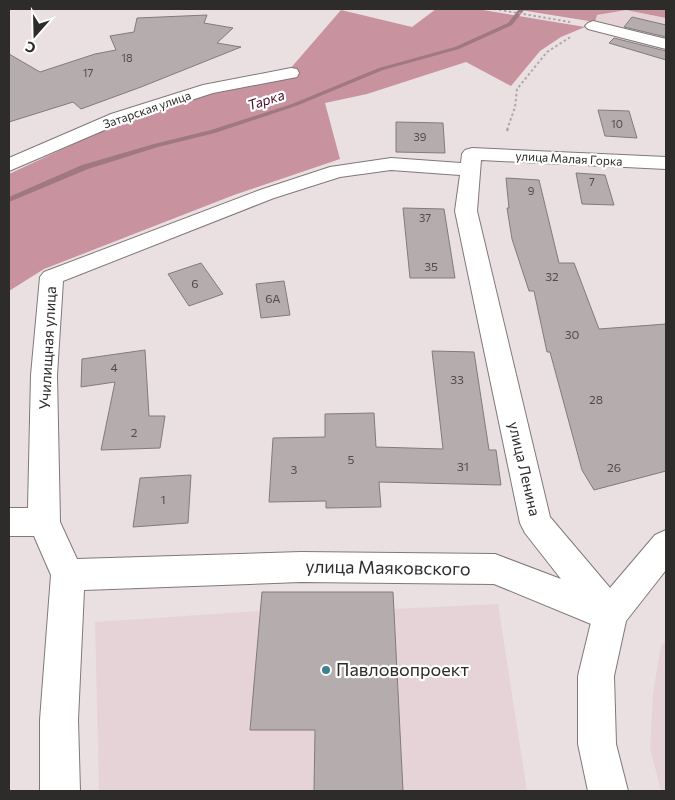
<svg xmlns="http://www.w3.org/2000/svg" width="675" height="800" viewBox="0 0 675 800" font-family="Commissioner,sans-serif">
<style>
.built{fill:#e5d3d7}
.forest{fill:#c8929f}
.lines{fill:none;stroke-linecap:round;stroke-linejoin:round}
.stream{fill:#9f7881;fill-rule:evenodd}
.building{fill:#b5acad;stroke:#827a7c}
.street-casing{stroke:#807879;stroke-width:2}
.secondary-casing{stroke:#807879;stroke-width:2}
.path-far1{stroke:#afa7a8;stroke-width:2;stroke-dasharray:2.5 2.5;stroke-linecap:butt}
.path{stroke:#afa7a8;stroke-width:2.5;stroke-dasharray:3 3;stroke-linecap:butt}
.street{fill:#fff;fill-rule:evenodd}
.secondary{fill:#fff;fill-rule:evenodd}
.poi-dot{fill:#3e8290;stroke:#fff;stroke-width:2}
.labels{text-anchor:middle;stroke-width:4.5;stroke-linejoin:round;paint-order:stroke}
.far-number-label{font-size:11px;fill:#504b4c}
.far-street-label{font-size:12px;fill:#2e2b2b;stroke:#fff}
.number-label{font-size:12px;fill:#504b4c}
.far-water-label{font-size:14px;font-style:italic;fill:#4d0b25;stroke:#fff}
.street-label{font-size:15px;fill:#2e2b2b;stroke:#fff}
.near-street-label{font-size:18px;fill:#2e2b2b;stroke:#fff}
.near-poi-label{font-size:18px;fill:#2e2b2b;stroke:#fff;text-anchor:start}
</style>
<rect width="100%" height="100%" fill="#eae0e2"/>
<g class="built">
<polygon points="626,10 666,18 666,41 595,22 597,15"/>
<polygon points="262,592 393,592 394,609 498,604 527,791 99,791 95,622 259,611"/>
<polygon points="666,640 666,791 661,791 650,748 653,693 661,646"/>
</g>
<g class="forest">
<polygon points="436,9 477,9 585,27 561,37 540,51 511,86 466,62 367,94 325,103 340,159 234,195 44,269 9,291 9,174 125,120 207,93 283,77 341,10 412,27"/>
<polygon points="514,9 666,9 666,18 626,10 597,15 595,22"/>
</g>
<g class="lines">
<polygon class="stream" points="519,9 525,9 512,25 459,49 383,70 296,106 215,133 158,147 88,169 9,202 9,197 82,165 154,144 211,130 292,104 379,68 455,47 508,23"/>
</g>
<g class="building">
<polygon points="207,15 204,23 233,28 217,43 241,47 141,87 81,109 73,102 9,122 9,54 40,72 95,54 116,50 110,36 134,32 137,18"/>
<polygon points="632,17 666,25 666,37 624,27"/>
<polygon points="614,38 666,51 666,60 609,43"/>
<polygon points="598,110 629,111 637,138 605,136"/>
<polygon points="396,122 443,123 445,153 396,152"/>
<polygon points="576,173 605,175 614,205 582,204"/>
<polygon points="506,178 539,180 559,263 574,263 599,329 666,324 666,471 594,490 582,470 550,352 547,352 534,291 529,291 512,239 507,208 509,208"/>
<polygon points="403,208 444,209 455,278 410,278"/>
<polygon points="201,263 223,294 189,306 168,274"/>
<polygon points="284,281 290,315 261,318 256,284"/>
<polygon points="145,350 149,416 165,416 160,448 101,450 115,382 81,387 82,359"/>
<polygon points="432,351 474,352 489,450 496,450 501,485 379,482 381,507 326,508 326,501 269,502 273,438 325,437 325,414 374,413 376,447 443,449"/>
<polygon points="191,475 188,523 133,527 140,478"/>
<polygon points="262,592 393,592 403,791 314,791 315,730 250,730"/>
</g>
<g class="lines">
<g class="street-casing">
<g id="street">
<polygon points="593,21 666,39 666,49 588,29 585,26 588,23"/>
<polygon points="291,68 297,69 299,73 297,77 213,93 123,122 9,171 9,158 111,114 203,85"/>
<path d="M472,148L666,157V169L481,160L477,211L550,517L622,602L627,614L622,626L608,631L494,584L301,582L84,590L78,720L80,791H40V720L51,575L34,536H9V508H28L31,375L40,277L44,272L260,190L330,167L391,158L461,163L462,154L465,150ZM391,170L460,175L455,211L520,523L525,533L561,579L495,554L301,552L77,559L60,522L57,375L63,281L274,198L340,177Z"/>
</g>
</g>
<g class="secondary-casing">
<polygon id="secondary" points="666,530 666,570 626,621 614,676 616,744 628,791 588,791 578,744 578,676 593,614 598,602 655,535"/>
</g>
<g class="path-far1">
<polyline points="494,9 570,22"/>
<polyline points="507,130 515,107 517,89 547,52 572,36"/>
</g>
<polyline class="path" points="507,131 508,129"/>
<use href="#street" class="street"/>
<use href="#secondary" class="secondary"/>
</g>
<circle class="poi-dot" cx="326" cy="670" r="5"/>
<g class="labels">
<g class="far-number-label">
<text x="127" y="62">18</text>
<text x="88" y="77">17</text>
<text x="617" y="128">10</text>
<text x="420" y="141">39</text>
<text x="592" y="186">7</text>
<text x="531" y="195">9</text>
<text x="425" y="222">37</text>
</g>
<g class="far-street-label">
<text transform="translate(147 110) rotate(-19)" y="4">Затарская улица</text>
<text transform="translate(569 159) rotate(3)" y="4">улица Малая Горка</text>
</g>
<g class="number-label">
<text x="431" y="271">35</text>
<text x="552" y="281">32</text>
<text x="195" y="288">6</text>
<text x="273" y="303">6А</text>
<text x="572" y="339">30</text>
<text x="114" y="372">4</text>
<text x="457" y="384">33</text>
<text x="596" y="404">28</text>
<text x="134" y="437">2</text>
<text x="351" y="464">5</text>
<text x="463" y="471">31</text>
<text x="614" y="472">26</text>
<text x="294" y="474">3</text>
<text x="163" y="504">1</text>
</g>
<g class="far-water-label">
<text transform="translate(266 100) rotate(-18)" y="5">Тарка</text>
</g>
<g class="street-label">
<text transform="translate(48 348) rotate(-87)" y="5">Училищная улица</text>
<text transform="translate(524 469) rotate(77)" y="5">улица Ленина</text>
</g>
<g class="near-street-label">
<text transform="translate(388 568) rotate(1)" y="6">улица Маяковского</text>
</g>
<g class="near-poi-label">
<text x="336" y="676">Павловопроект</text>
</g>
</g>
<rect width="675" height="800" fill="none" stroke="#2e2b2b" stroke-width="20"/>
<g transform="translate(35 35) rotate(200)" stroke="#ffffff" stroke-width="4" paint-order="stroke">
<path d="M0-4L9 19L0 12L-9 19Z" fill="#2e2b2b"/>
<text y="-8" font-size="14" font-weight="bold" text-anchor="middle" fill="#2e2b2b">С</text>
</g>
</svg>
